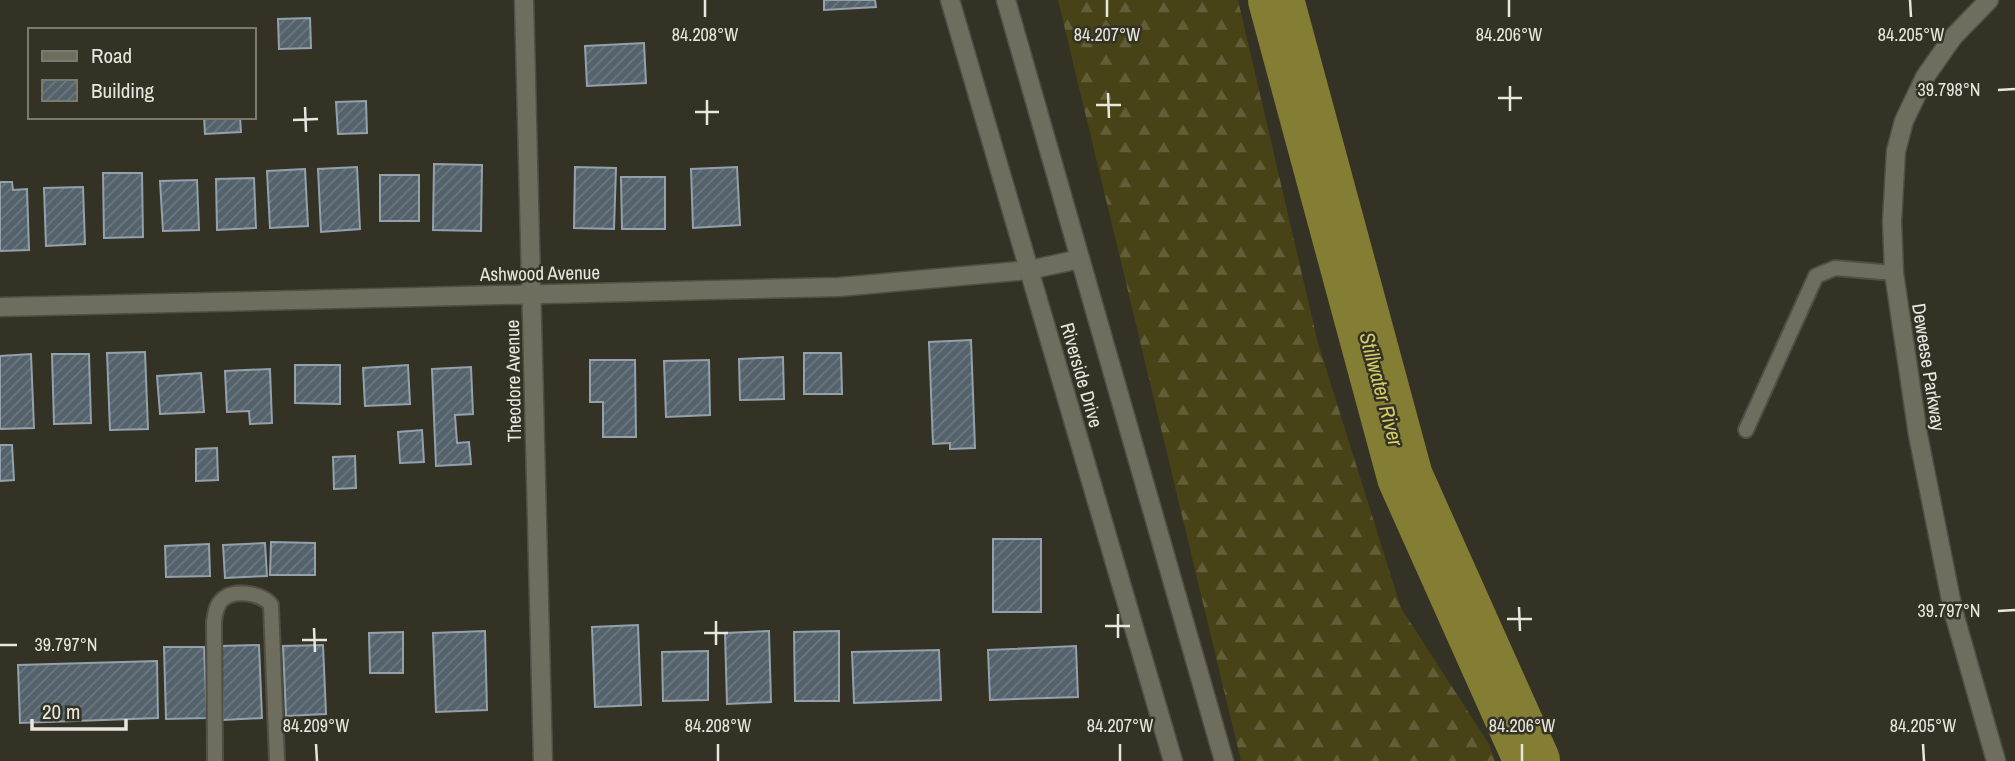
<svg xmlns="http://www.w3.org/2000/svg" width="2015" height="761" viewBox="0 0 2015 761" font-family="'Archivo Narrow',sans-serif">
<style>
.forest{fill:url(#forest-firs)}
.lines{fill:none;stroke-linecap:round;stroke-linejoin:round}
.river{stroke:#847d34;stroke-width:56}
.building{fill:url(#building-hatch);stroke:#92a1ab;stroke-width:2}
.service-casing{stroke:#504f44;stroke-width:18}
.minor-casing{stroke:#504f44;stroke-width:21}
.secondary-casing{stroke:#504f44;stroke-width:21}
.service{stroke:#6e6d5e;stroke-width:14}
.minor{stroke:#6e6d5e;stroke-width:18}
.secondary{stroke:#6e6d5e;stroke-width:18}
.ticks{fill:none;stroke:#e8e7df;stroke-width:2.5}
.labels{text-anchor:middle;stroke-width:5;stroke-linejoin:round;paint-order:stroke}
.street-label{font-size:19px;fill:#e8e7df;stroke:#333225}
.water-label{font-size:21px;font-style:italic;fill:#d4cb65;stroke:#333225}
.ticks-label{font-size:18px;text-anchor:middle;fill:#e8e7df;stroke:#333225;stroke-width:5;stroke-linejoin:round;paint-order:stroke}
</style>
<defs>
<pattern id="forest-firs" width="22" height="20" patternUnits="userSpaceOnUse" patternTransform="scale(1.75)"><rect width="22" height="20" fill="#474316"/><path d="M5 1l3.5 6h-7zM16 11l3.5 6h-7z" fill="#625e37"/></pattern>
<pattern id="building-hatch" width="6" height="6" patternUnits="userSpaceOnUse" patternTransform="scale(1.75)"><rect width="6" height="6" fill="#54626b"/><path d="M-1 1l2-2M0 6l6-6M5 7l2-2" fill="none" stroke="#6d7880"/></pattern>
</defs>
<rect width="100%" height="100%" fill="#333225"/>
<polygon class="forest" points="1058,0 1238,0 1318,343 1401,608 1489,744 1495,761 1241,761"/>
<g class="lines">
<polyline class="river" points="1276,0 1405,477 1532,761"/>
</g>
<g class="building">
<polygon points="824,0 875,0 876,7 824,10"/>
<polygon points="310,18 311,48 279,49 278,19"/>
<polygon points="644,43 646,83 587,86 585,46"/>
<polygon points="366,101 367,133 338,134 336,102"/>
<polygon points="204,117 240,117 241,132 205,134"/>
<polygon points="434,164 482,165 481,231 433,230"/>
<polygon points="357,167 360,229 321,232 318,169"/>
<polygon points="575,167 616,168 614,229 574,228"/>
<polygon points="737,167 740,225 693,228 691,169"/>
<polygon points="305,169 308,226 270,228 267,171"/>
<polygon points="103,173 142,173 143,237 104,238"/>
<rect x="380" y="175" width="39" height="46"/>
<polygon points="621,177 665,177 665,229 622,229"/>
<polygon points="254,178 256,228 217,230 216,179"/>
<polygon points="197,180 199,230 163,231 160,181"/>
<polygon points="0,182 12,182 13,190 27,189 29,250 0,251"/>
<polygon points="83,187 85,244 46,246 44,188"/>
<polygon points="971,340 975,448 950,449 950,443 933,444 929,342"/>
<polygon points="145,352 148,429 110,430 107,353"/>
<polygon points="804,353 841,353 842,394 804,394"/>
<polygon points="31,354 34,428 0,429 0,356"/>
<polygon points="52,354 89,354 91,423 54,424"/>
<polygon points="783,357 784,399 740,400 739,359"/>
<polygon points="590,360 635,360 636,437 603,437 603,402 590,402"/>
<polygon points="709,360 710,415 666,417 664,361"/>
<polygon points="295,365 340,365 340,404 295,403"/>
<polygon points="408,365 410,404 365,406 363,368"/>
<polygon points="471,367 473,414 455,415 457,443 469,442 471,464 436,466 432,369"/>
<polygon points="270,369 272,423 250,424 249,411 227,412 225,371"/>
<polygon points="201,373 204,412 160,414 157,376"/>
<polygon points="422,430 424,462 400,463 398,432"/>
<polygon points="0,445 12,445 14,480 0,481"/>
<polygon points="217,448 218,480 196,481 196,449"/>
<polygon points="355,456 356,488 334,489 333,457"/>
<rect x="993" y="539" width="48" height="73"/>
<polygon points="271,542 315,543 315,575 270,575"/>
<polygon points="265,543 267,576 225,578 223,545"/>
<polygon points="209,544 210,576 166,577 165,546"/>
<polygon points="638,625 641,705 595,707 592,627"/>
<polygon points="485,631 487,710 436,712 433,633"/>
<polygon points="769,631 771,702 727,704 725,633"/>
<polygon points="839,631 839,701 795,701 794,632"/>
<polygon points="403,632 403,673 370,673 369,633"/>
<polygon points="259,645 262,718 223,720 221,646"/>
<polygon points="323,645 326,714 286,716 283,646"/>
<polygon points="1076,646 1078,697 990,700 988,650"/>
<polygon points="164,647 204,647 207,718 166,719"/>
<polygon points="939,650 941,700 854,703 852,652"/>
<polygon points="708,651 708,700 663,701 662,652"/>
<polygon points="157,661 158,718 20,723 18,665"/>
</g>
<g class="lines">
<g class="service-casing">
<g id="service">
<polyline points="1746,430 1816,276 1835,268 1894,273"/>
<path d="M215,761L214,622C215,615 216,606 221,601C232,588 262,593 271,605L277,761"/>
</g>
</g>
<g class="minor-casing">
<g id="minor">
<polyline points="524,0 543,761"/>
<polyline points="1989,0 1953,37 1925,77 1904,121 1896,151 1892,221 1894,273 1918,435 1953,610 1996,761"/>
<polyline points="0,307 839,287 1029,270 1080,259"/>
</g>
</g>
<g class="secondary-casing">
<g id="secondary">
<polyline points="950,0 1173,761"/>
<polyline points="1006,0 1224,761"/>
</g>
</g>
<use href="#service" class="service"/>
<use href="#minor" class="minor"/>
<use href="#secondary" class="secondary"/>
</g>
<path class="ticks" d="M705,0V17M1107,0V17M1509,0V17M1910,0L1911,17M1510,86V111M1998,90L2015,89M1108,93L1109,118M1498,98H1522M707,100V125M1096,105H1121M305,107L306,132M695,112H719M293,120L318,119M1519,607L1520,631M1998,611L2015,610M1118,614V638M1507,619H1532M716,621V645M1105,626H1130M314,628L315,652M704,633H728M302,640H327M0,645H17M316,744L317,761M718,744V761M1120,744V761M1522,744V761M1923,744L1924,761"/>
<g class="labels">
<g class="street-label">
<text transform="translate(540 273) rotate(-1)" y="7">Ashwood Avenue</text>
<text transform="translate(1929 367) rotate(81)" y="7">Deweese Parkway</text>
<text transform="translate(1082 375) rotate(74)" y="7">Riverside Drive</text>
<text transform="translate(513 381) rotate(-91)" y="7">Theodore Avenue</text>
</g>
<g class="water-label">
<text transform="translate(1381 389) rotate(75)" y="7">Stillwater River</text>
</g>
</g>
<g class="ticks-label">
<text x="705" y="41">84.208°W</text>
<text x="1107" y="41">84.207°W</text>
<text x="1509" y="41">84.206°W</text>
<text x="1911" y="41">84.205°W</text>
<text x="1949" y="96">39.798°N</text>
<text x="1949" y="617">39.797°N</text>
<text x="66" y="651">39.797°N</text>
<text x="316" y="732">84.209°W</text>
<text x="718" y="732">84.208°W</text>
<text x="1120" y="732">84.207°W</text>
<text x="1522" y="732">84.206°W</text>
<text x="1923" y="732">84.205°W</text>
</g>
<rect x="28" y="28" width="228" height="91" fill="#333225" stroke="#7b7a6f" stroke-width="2"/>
<rect x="42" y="51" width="35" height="10" fill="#6e6d5e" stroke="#7b7a6f" stroke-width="2"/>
<text x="91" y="63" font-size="21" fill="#e8e7df">Road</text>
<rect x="42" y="80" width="35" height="21" fill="url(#building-hatch)" stroke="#7b7a6f" stroke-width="2"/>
<text x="91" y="98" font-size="21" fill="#e8e7df">Building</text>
<path d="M32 719v10h94v-10" fill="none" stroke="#e8e7df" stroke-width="3.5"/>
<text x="42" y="719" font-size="21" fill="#e8e7df" stroke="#333225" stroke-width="5" paint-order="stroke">20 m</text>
</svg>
